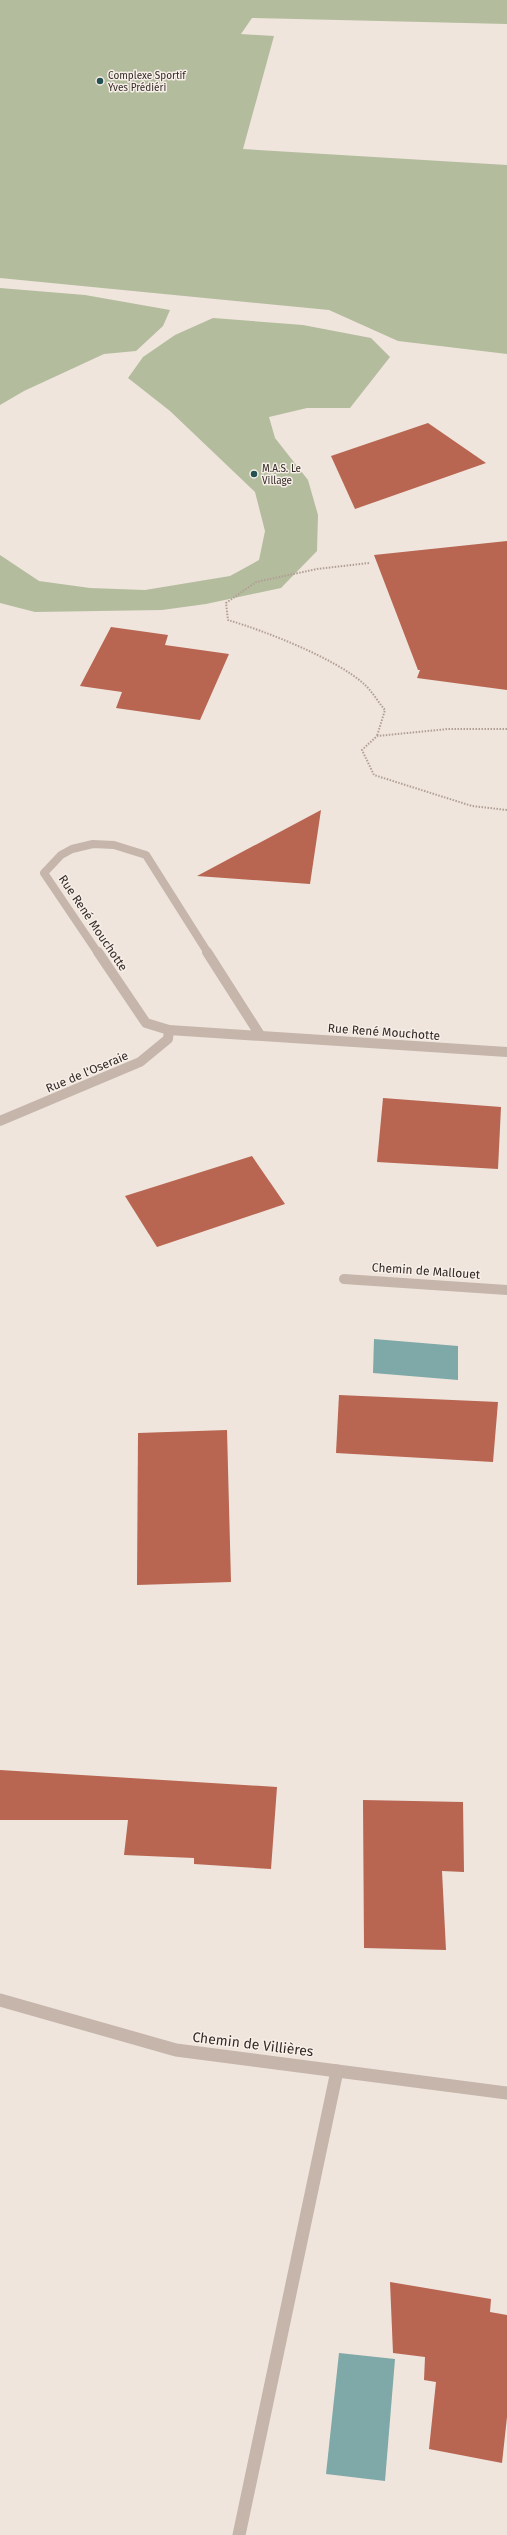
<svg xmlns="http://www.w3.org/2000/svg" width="507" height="2535" viewBox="0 0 507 2535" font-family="'Fira Sans',sans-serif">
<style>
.green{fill:#b4bc9e}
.water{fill:#7fa8a8}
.building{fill:#b86551}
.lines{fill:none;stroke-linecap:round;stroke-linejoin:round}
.path{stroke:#b19f94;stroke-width:2;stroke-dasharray:1.5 1.5;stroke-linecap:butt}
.street-far2{stroke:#c5b5aa;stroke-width:8}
.street-far1{stroke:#c5b5aa;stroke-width:10}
.street{stroke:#c5b5aa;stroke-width:13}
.poi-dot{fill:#235050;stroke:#f7efe8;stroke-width:1.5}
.labels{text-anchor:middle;stroke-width:3;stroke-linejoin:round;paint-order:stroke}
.far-poi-label{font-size:10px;fill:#342b28;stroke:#f7efe8;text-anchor:start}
.street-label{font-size:12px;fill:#342b28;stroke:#f7efe8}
.near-street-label{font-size:14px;fill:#342b28;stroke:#f7efe8}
</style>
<rect width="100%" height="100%" fill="#efe5dc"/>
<g class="green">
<polygon points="0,0 507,0 507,24 252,18 241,34 274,36 243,149 507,165 507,354 398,341 329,310 0,278"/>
<polygon points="0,288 85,295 170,310 163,326 136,351 104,354 24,391 0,405"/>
<polygon points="213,318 303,325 371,338 390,357 350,408 307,408 269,417 275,438 308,480 318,515 317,551 281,588 206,604 162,610 35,612 0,603 0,555 39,581 90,588 145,590 230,576 259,560 265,531 255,492 170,411 128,378 143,357 175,335"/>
</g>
<g class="water">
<polygon points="374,1339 458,1346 458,1380 373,1373"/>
<polygon points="339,2353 395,2359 385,2481 326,2474"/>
</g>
<g class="building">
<polygon points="428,423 486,463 355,509 331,456"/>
<polygon points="507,541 507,690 417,678 420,670 418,670 374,555"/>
<polygon points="111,627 168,635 165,645 229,654 200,720 116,708 122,692 80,686"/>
<polygon points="321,810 310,884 197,876"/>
<polygon points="383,1098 501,1107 498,1169 377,1162"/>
<polygon points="252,1156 285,1204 157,1247 125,1196"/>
<polygon points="339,1395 498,1402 493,1462 336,1453"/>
<polygon points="227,1430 231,1582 137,1585 138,1433"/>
<polygon points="0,1770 277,1787 271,1869 194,1864 194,1858 124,1855 128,1820 0,1820"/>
<polygon points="363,1800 463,1802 464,1872 442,1871 446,1950 364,1948"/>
<polygon points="390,2282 491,2299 490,2312 507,2315 507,2417 502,2463 429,2449 436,2382 424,2380 425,2357 393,2353"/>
</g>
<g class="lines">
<g class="path">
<path d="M369,563L317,569L256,582L226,603L228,620C265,631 335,658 364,684C372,691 378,702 385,710L377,736"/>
<polyline points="507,729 448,729 377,736 362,750 374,775 472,806 507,810"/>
</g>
<polyline class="street-far2" points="98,953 44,873 61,855 72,849 93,844 114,845 146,855 208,953"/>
<g class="street-far1">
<polyline points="98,952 146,1023 169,1030 507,1052"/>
<polyline points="207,952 260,1035"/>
<polyline points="0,1121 140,1062 168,1039 169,1030"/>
<polyline points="344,1279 507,1290"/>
</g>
<g class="street">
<polyline points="0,2000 176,2050 507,2093"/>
<polyline points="239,2535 337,2071"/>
</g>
</g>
<g class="poi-dot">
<circle cx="100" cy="81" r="4"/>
<circle cx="254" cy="474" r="4"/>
</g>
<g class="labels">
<g class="far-poi-label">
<text x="108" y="79">Complexe Sportif<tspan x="108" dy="12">Yves Prédiéri</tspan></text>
<text x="262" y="472">M.A.S. Le<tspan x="262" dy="12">Village</tspan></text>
</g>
<g class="street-label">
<text transform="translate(93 923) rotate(56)" y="4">Rue René Mouchotte</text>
<text transform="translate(384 1032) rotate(4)" y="4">Rue René Mouchotte</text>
<text transform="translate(87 1072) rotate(-23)" y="4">Rue de l'Oseraie</text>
<text transform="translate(426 1271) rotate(4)" y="4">Chemin de Mallouet</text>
</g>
<g class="near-street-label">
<text transform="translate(253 2044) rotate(7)" y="5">Chemin de Villières</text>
</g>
</g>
</svg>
